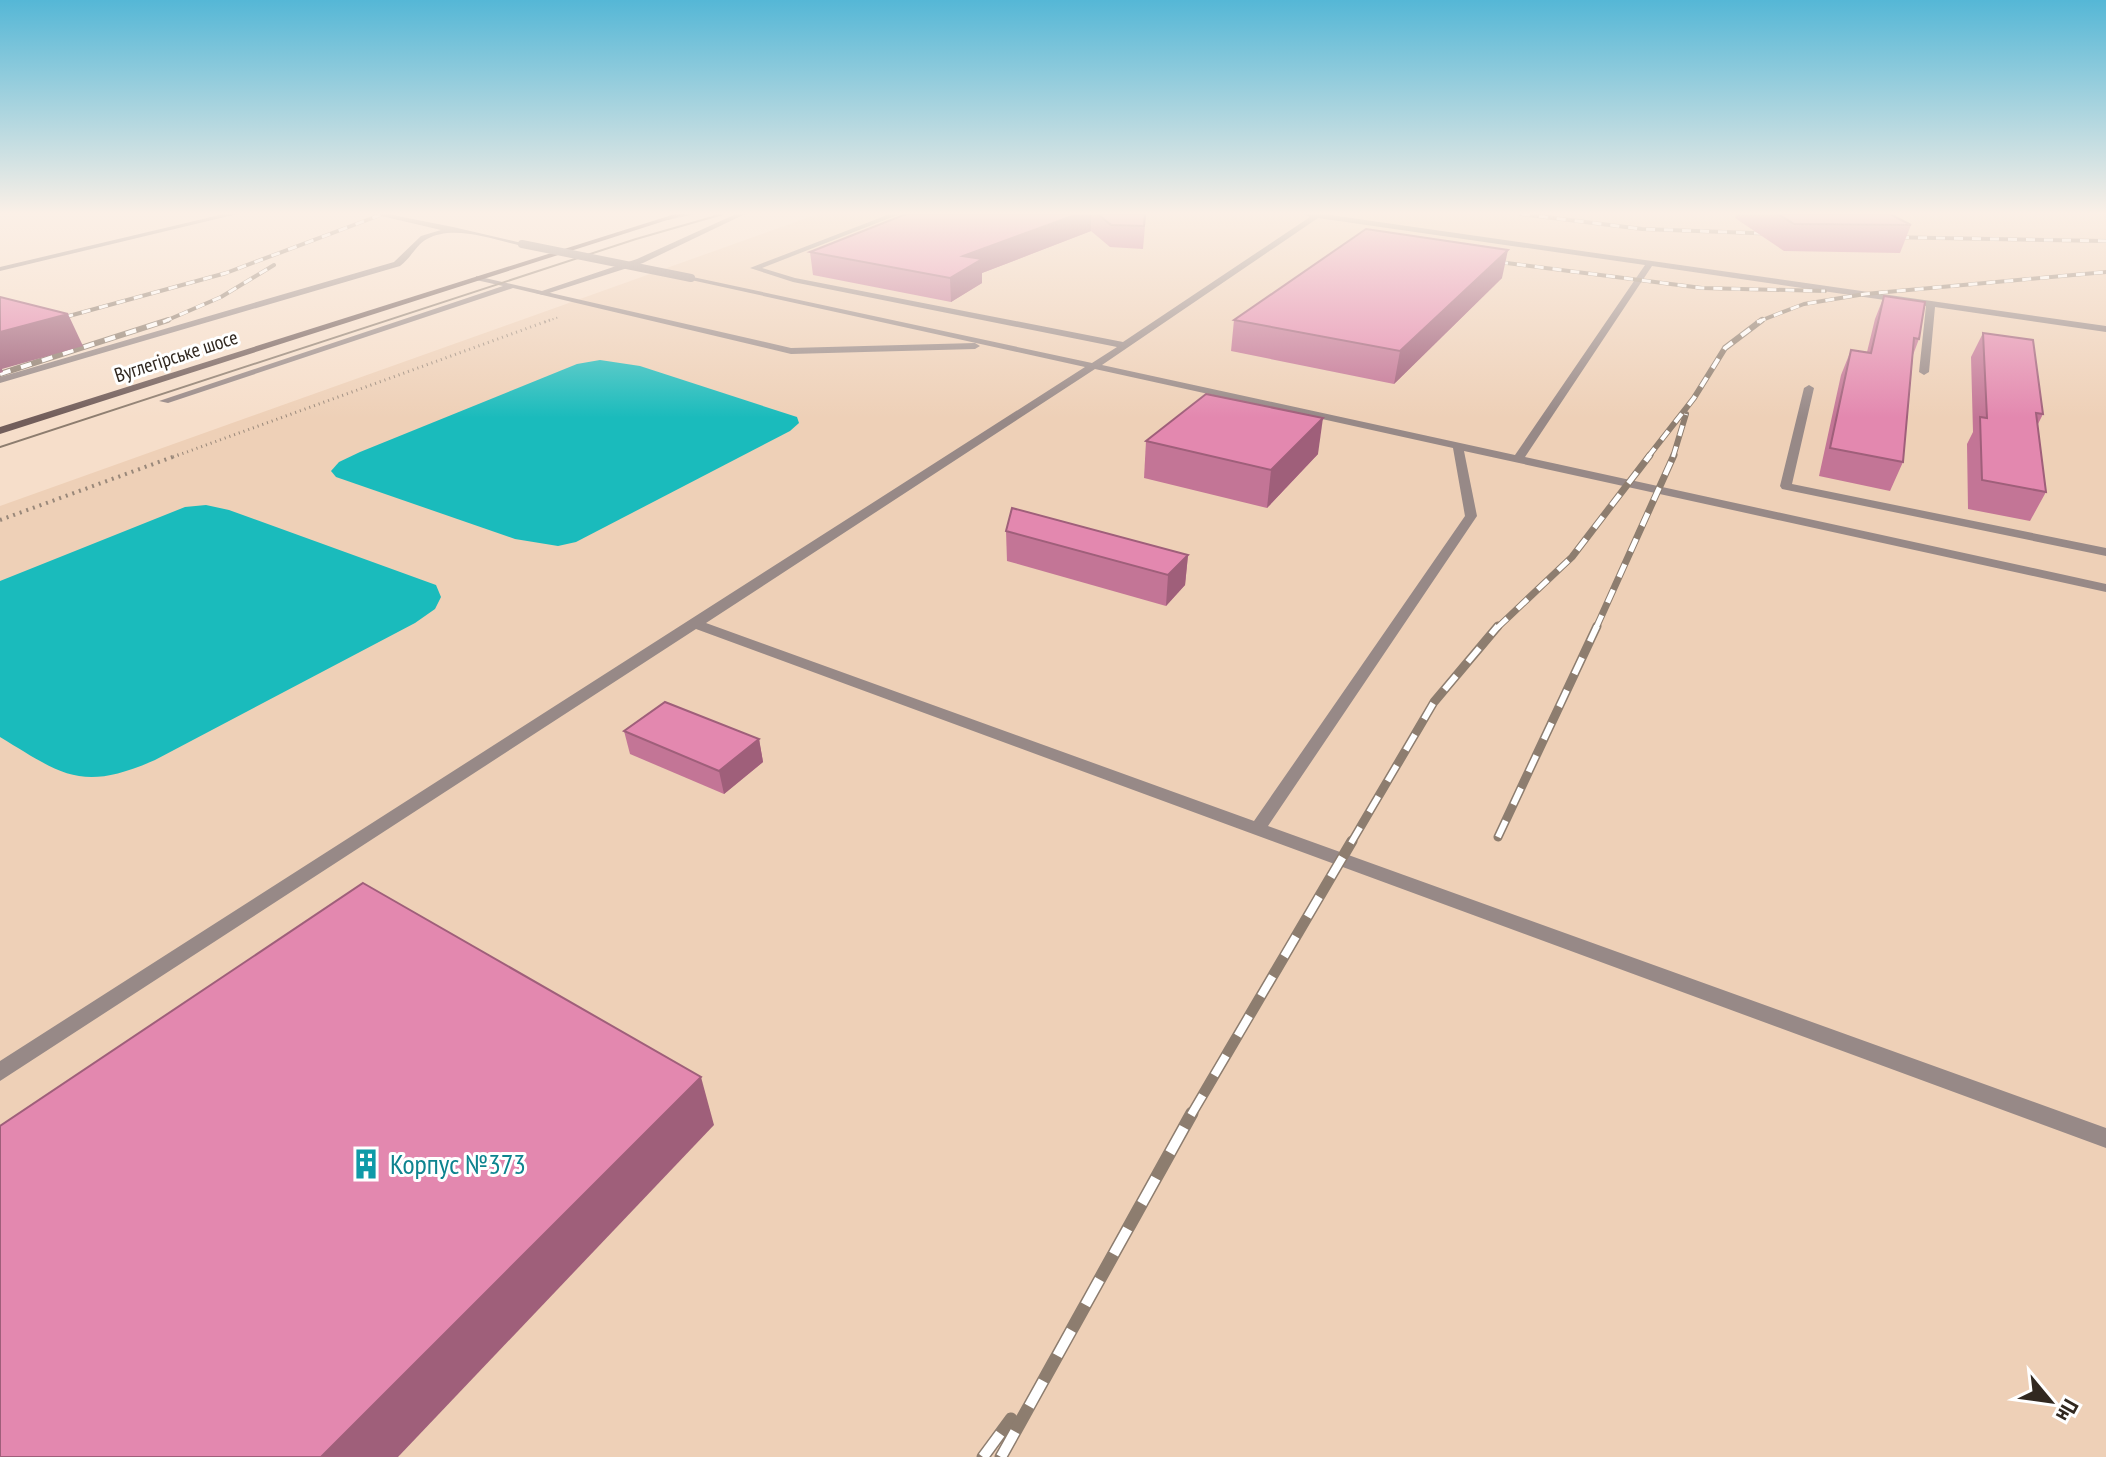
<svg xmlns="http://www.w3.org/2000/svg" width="2106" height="1457" viewBox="0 0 2106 1457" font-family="'PT Sans Narrow',sans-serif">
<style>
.built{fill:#eed0b7}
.water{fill:#1abbbc}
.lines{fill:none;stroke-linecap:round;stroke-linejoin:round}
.path-far2{stroke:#99887a;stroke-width:2;stroke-dasharray:1 3;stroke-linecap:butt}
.path-far1{stroke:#99887a;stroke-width:3;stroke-dasharray:1 4;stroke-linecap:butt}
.path{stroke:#99887a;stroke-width:4;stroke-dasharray:2 5;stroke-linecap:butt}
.lane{fill:#978987;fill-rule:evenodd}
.street{fill:#978987;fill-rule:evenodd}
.secondary{fill:#725e5b;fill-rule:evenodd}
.tram{stroke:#8d7d6f;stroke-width:2}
.rail-far5-casing{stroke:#8d7d6f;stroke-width:4}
.rail-far4-casing{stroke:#8d7d6f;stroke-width:6}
.rail-far3-casing{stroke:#8d7d6f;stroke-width:7}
.rail-far2-casing{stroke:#8d7d6f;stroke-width:9}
.rail-far1-casing{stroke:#8d7d6f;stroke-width:11}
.rail-casing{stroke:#8d7d6f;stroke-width:13}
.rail-far5{stroke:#fff;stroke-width:3;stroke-dasharray:9;stroke-linecap:butt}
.rail-far4{stroke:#fff;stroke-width:4;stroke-dasharray:11;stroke-linecap:butt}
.rail-far3{stroke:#fff;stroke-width:5;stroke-dasharray:14;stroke-linecap:butt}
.rail-far2{stroke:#fff;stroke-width:6;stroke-dasharray:18;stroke-linecap:butt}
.rail-far1{stroke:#fff;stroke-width:8;stroke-dasharray:23;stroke-linecap:butt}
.rail{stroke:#fff;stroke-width:10;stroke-dasharray:29;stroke-linecap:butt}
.lane-bridge{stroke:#978987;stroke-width:8}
.wall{fill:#c37596}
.shaded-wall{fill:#9f5f7a}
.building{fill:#e388af;stroke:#9f5f7a;stroke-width:2}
.labels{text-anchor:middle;stroke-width:6;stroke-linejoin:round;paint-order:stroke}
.far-street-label{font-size:20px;fill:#312820;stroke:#fff}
.near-culture-label{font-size:28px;fill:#0d838f;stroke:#fff;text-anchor:start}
</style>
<rect width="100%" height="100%" fill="#f6deca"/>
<polygon class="built" points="818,214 2106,214 2106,1457 0,1457 0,506"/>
<g class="water">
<polygon points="600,360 640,366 797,417 799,423 790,431 576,542 558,546 515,539 336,477 331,471 339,462 360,452 577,364"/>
<path d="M206,505L229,510L436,585L441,597L435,609L415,623L155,760C82,792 64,776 0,737V581L185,507Z"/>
</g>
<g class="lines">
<polyline class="path-far2" points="545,322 559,317"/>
<polyline class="path-far1" points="173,457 550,320"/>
<polyline class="path" points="0,520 178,455"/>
<g class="lane">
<polygon points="224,214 237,214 0,271 0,267"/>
<path d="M373,214H387L453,227L526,244L522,246C494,240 454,224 427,239C416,245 411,258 400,266L0,383V377L394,262L421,236L441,230Z"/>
<polygon points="678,214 695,214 668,220 664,218"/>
<path d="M890,214H900L762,268L795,278L1123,342L1310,217L1304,214H1323L2106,326V332L1935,307L1929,372L1924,375L1919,372L1926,306L1652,266L1525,457L2106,584V592L1464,451L1477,516L1268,826L2106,1128V1148L696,629L0,1081V1061L1085,367L691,280L688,276L1092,363L1117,347L793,282L750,268ZM1318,218L1645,265L1515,455L1102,365ZM1095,369L1453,448L1465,516L1254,821L706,623Z"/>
<polygon points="476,276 791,348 975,343 980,346 975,349 791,354 513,288 168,403 159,401 503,286 476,280"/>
<polygon points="1809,385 1814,388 1792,484 2106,548 2106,556 1782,489 1780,486 1804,388"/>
</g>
<polygon class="street" points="736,214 745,214 643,263 543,295 536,293 637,259"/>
<polygon class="secondary" points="675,214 686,214 0,434 0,427"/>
<polyline class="tram" points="0,447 636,239 723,214"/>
<g class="rail-far5-casing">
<g id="rail-far5">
<polyline points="1521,214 1642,229 1782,234"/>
<polyline points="1882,237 2106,241"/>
<polyline points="1499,262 1702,288 1825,291"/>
<polyline points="47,322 226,273 383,214"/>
<polyline points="163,322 221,297 274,265"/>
<polyline points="1757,322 1804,304 1865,294 2106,272"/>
</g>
</g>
<g class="rail-far4-casing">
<g id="rail-far4">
<polyline points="0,335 54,320"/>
<polyline points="0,374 168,320"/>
<polyline points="1648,457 1694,398 1725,348 1762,320"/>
<polyline points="1673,457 1686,414"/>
</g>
</g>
<g class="rail-far3-casing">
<g id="rail-far3">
<polyline points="1497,628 1572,557 1650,455"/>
<polyline points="1596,628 1674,455"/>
</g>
</g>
<g class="rail-far2-casing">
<g id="rail-far2">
<polyline points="1498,837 1597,626"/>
<polyline points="1351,843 1434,702 1498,626"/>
</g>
</g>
<g class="rail-far1-casing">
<polyline id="rail-far1" points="1191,1115 1352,841"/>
</g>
<g class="rail-casing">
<g id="rail">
<polyline points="983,1457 1011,1419"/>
<polyline points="1001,1457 1192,1113"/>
</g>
</g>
<use href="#rail-far5" class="rail-far5"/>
<use href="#rail-far4" class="rail-far4"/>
<use href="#rail-far3" class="rail-far3"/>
<use href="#rail-far2" class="rail-far2"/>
<use href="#rail-far1" class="rail-far1"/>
<use href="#rail" class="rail"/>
<polyline class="lane-bridge" points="522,244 691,278"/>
</g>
<g class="wall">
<polygon points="906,214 1146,214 1143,249 1110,247 1091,231 982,273 982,283 951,302 813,275 810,252"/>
<polygon points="1736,214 1890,214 1911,225 1900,253 1784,251 1735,218"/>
<polygon points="1502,278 1394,384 1231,351 1234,320"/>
<polygon points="1884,296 1919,339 1913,355 1903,462 1890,491 1819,476 1841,375 1851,350 1867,352 1875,319"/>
<polygon points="1983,333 2043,414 2037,426 2046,492 2030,521 1968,509 1967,444 1973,432 1971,357"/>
<polygon points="1146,441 1318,454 1267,508 1144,478"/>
<polygon points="1006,531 1188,555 1185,585 1166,606 1007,561"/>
<polygon points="624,731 759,739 763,762 724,794 630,754"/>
</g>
<g class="shaded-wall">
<polygon points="1078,214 1091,214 1091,231 982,273 982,283 951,302 950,278 963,256"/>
<polygon points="1508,250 1502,278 1394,384 1400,351"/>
<polygon points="68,314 83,346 2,369 3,372 0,373 0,332"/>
<polygon points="1323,418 1318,454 1267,508 1271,470"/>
<polygon points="1188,555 1185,585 1166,606 1168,575"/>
<polygon points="759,739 763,762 724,794 719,771"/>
<polygon points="701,1077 714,1125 398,1457 321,1457"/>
</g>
<g class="building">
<polygon points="906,214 1078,214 963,256 982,259 950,278 810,252"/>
<polygon points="1098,214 1145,214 1144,226 1111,225"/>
<polygon points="1778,214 1890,214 1911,225 1794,224"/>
<polygon points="1366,229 1508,250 1400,351 1234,320"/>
<polygon points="1884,296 1925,302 1919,339 1914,338 1903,462 1830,448 1851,350 1871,353"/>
<polygon points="0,297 68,314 0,332"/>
<polygon points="1983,333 2033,340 2043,414 2036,413 2046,492 1982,480 1980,417 1987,418"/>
<polygon points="1206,394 1323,418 1271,470 1146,441"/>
<polygon points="1012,508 1188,555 1168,575 1006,531"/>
<polygon points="665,702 759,739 719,771 624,731"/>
<polygon points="363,883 701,1077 321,1457 0,1457 0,1126"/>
</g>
<linearGradient id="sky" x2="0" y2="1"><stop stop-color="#55b7d6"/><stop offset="0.51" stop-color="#fbf0e7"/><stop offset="1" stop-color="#fbf0e7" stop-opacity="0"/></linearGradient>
<rect width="2106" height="418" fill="url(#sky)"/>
<defs>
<g id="building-bare" transform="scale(2.4)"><path d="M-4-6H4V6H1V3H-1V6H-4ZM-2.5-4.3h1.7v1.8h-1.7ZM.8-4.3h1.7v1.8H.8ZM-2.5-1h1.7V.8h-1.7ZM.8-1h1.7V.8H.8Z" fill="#0f9aa8" stroke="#fff" stroke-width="2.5" paint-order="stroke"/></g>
</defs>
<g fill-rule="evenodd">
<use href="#building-bare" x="366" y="1164"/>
</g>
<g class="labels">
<g class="far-street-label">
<text transform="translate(176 356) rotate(-18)" y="7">Вуглегірське шосе</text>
</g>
<g class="near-culture-label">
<text x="390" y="1174">Корпус №373</text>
</g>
</g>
<g transform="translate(2050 1401) rotate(119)" stroke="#ffffff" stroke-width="6" paint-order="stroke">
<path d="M0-6L14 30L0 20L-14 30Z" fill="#312820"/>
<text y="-12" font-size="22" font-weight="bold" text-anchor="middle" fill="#312820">Пн</text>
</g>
</svg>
